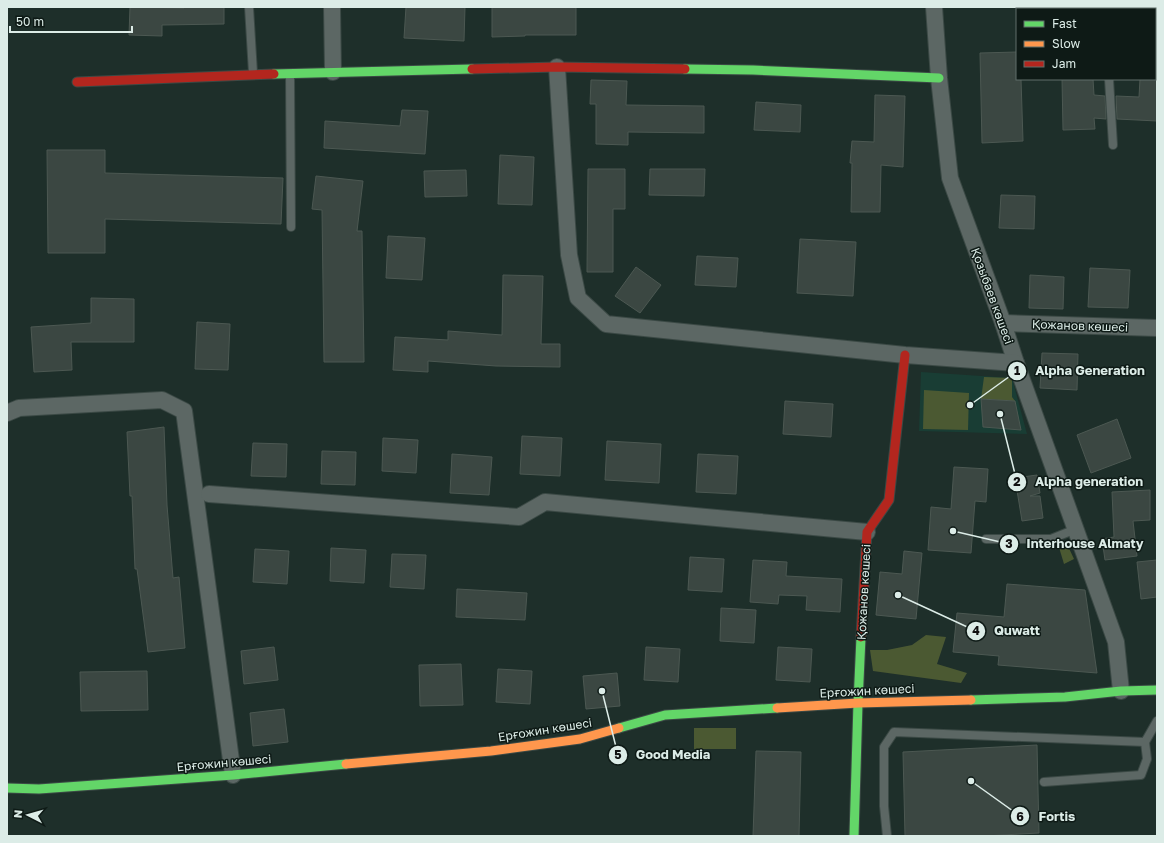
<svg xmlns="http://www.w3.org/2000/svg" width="1164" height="843" viewBox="0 0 1164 843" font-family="'Golos Text',sans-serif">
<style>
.built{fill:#193d34}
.green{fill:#4b5932}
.building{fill:#3b4742;stroke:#4c5852}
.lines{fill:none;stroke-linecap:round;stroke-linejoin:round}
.lane-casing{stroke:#3b4945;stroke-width:10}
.street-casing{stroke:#3b4945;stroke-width:18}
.fast-casing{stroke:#3b4945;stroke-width:11}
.slow-casing{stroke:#3b4945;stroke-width:11}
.jam-casing{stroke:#3b4945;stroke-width:11}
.lane{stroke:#5c6764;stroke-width:8}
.street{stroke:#5c6764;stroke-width:16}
.fast{stroke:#63d668;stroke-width:9}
.slow{stroke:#ff974d;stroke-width:9}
.jam{stroke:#b3261e;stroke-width:9}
.labels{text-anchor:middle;stroke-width:3;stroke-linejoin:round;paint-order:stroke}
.street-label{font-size:12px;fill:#dcece7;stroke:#0e1a16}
.leader{fill:none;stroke:#dcece7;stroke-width:1.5}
.callout-dot{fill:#dcece7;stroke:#0e1a16;stroke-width:1.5}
.mark-label{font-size:12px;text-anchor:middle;font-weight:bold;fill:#111}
.callout-label{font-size:13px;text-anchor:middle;font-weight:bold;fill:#dcece7;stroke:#0e1a16;stroke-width:3;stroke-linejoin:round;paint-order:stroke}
</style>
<rect width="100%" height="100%" fill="#1e2f2a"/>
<polygon class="built" points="921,372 1012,378 1027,434 919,431"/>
<g class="green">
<polygon points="984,377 1012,378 1012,397 1015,401 981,399"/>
<polygon points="924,390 969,393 968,430 923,429"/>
<polygon points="1058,544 1067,544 1074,559 1064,564"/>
<polygon points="926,635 946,637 937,664 967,673 961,683 873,671 870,650 887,650 912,645"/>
<rect x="694" y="728" width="42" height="21"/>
</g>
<g class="building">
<polygon points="130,7 184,8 184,7 224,7 224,24 162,25 162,36 129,35"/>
<polygon points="406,7 465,7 464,41 404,38"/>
<polygon points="492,7 576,7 576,35 525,35 525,36 492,37"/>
<polygon points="1017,52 1017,79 1021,79 1023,141 982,143 980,53"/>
<polygon points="1062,79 1093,79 1094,95 1105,96 1106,119 1094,118 1095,129 1063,130"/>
<polygon points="1140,79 1157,79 1157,121 1117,119 1116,96 1139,97"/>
<polygon points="591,80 627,81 626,105 704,106 704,133 628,132 628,145 596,144 596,104 590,104"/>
<polygon points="875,95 905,96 903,167 881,165 880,212 851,212 852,163 850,163 852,141 874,142"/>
<polygon points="756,102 801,105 800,132 754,130"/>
<polygon points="402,110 428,111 425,154 324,148 325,121 400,126"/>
<polygon points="47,150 105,150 105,173 283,178 281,224 105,219 105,253 48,253"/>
<polygon points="500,155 534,157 532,205 498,204"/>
<polygon points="588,169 625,169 625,209 613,209 613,272 587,272"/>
<polygon points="650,169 705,169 704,196 649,195"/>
<polygon points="466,170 467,196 425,197 424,171"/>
<polygon points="316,176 363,181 357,231 362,231 364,362 324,362 322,210 312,209"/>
<polygon points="1001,195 1035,196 1034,229 999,228"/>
<polygon points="388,236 425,238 422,280 386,278"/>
<polygon points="800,239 856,242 853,296 797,293"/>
<polygon points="697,256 738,258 736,287 695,285"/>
<polygon points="636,267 661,285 640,313 615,296"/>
<polygon points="1090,268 1130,270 1128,308 1088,307"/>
<polygon points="503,275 543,276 541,344 560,344 560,367 496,366 428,361 428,372 393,370 395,337 448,340 448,331 502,335"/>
<polygon points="1030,275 1064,277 1063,309 1029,308"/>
<polygon points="91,298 134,299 134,342 71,342 72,370 34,372 31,327 91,323"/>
<polygon points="197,322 230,324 228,370 195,369"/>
<polygon points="1042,353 1078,354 1077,390 1040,388"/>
<polygon points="981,399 1015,401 1021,430 983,427"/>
<polygon points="785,401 833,404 831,437 783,434"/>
<polygon points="1117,419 1131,458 1091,473 1077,435"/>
<polygon points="164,427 167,505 173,578 179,577 185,648 148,652 137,569 135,569 132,496 130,496 127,432"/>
<polygon points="522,436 562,438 560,476 520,474"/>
<polygon points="383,438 418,440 416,473 382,471"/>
<polygon points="607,441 661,444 659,483 605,480"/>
<polygon points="253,443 287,444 286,477 251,476"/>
<polygon points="322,451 356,452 355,485 321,484"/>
<polygon points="452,454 492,457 489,495 450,493"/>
<polygon points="698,454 738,456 736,494 696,492"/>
<polygon points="954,467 988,469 986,502 975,501 971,553 928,550 931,507 951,509"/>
<polygon points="1037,475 1040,493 1030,496 1040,496 1043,518 1022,521 1015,478"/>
<polygon points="1150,490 1150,520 1133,521 1137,556 1105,560 1102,539 1114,537 1112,492"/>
<polygon points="331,548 366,550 364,583 330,581"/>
<polygon points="255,549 289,551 287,584 253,582"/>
<polygon points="904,551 922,553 916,619 876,615 880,572 902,574"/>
<polygon points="392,554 426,555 424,589 390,587"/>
<polygon points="690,557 724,559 722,592 688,590"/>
<polygon points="753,560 787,562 786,576 842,579 840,612 806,610 807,596 779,595 778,604 750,602"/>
<polygon points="1157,560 1157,597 1141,599 1137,562"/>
<polygon points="1007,584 1085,590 1097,673 998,665 999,656 953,652 957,613 1004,617"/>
<polygon points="457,589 527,593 525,620 456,617"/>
<polygon points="721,608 756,610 754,643 720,641"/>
<polygon points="274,647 278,680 244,684 241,651"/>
<polygon points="646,647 680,649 678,682 644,680"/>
<polygon points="778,647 812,649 810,682 776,680"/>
<polygon points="461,664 463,705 420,706 419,665"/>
<polygon points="498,669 532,671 530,704 496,702"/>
<polygon points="147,671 148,710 81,711 80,672"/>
<polygon points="617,673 620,706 586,709 583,676"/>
<polygon points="284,709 288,742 253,746 250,713"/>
<polygon points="1037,745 1039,833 984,836 905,836 903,752"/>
<polygon points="756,751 801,752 799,836 753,836"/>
</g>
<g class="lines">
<g class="lane-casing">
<g id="lane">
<polyline points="249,7 253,73"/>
<polyline points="1106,7 1106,9"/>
<polyline points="290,74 291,227"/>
<polyline points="1109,79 1113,145"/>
<polyline points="986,539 1051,539 1076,529"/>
<polyline points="1044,782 1141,775 1147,759 1145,742"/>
<polyline points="887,836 884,806 884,747 894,732 1145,742 1157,721"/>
</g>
</g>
<g class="street-casing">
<g id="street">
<polyline points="332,7 333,72"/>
<polyline points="934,7 939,78 950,178 1003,323 1016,363 1116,642 1121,691"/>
<polyline points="557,67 569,255 578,298 606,324 905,355 1016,363"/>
<polyline points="1003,323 1157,328"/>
<polyline points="7,413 19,408 162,400 184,411 233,775"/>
<polyline points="209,494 519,517 545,502 867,532"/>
</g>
</g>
<g class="fast-casing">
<g id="fast">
<polyline points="685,69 753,70 939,78"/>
<polyline points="274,74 472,69"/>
<polyline points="971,700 1065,697 1121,691 1157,690"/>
<polyline points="619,728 665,715 777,708"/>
<polyline points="7,788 39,789 233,775 346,764"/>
<polyline points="854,836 858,703 861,637"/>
</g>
</g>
<g class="slow-casing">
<g id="slow">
<polyline points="777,708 858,703 971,700"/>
<polyline points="346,764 491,751 580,739 619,728"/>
</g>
</g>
<g class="jam-casing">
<g id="jam">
<polyline points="472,69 557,67 685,69"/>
<polyline points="77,82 274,74"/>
<polyline points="861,637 867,532 889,500 905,355"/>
</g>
</g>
<use href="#lane" class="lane"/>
<use href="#street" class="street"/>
<use href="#fast" class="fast"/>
<use href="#slow" class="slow"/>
<use href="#jam" class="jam"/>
</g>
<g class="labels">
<g class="street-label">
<text transform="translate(992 296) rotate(70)" y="4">Қозыбаев көшесі</text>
<text transform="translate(1080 326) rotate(2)" y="4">Қожанов көшесі</text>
<text transform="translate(864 592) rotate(-87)" y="4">Қожанов көшесі</text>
<text transform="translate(867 691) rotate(-3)" y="4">Ерғожин көшесі</text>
<text transform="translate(545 730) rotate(-9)" y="4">Ерғожин көшесі</text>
<text transform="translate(224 763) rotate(-5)" y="4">Ерғожин көшесі</text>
</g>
</g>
<path class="leader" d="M970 405L1017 371M1000 414L1017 482M953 531L1009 544M898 595L976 631M602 691L618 755M971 781L1020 816"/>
<g class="callout-dot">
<circle cx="970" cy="405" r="4"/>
<circle cx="1000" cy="414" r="4"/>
<circle cx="953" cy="531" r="4"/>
<circle cx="898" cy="595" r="4"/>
<circle cx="602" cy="691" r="4"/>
<circle cx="971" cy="781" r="4"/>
<circle cx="1017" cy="371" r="10"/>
<circle cx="1017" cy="482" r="10"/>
<circle cx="1009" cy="544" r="10"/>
<circle cx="976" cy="631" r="10"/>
<circle cx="618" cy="755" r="10"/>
<circle cx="1020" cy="816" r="10"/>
</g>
<g class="mark-label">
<text x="1017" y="375">1</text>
<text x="1017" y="486">2</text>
<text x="1009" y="548">3</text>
<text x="976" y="635">4</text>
<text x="618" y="759">5</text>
<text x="1020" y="821">6</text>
</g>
<g class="callout-label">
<text x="1090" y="375">Alpha Generation</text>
<text x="1089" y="486">Alpha generation</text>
<text x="1085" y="548">Interhouse Almaty</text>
<text x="1017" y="635">Quwatt</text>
<text x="673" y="759">Good Media</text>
<text x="1057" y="821">Fortis</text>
</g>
<rect width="1164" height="843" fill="none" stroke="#dcece7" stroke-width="16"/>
<rect x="1016" y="8" width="140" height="72" fill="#0e1a16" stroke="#606e6a"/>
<rect x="1024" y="21" width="20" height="6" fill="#63d668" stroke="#606e6a"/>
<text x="1052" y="28" font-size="12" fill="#dcece7">Fast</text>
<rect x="1024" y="41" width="20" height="6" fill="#ff974d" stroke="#606e6a"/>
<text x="1052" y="48" font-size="12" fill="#dcece7">Slow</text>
<rect x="1024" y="61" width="20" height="6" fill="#b3261e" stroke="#606e6a"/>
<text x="1052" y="68" font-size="12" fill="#dcece7">Jam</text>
<g transform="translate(28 815) rotate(276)" stroke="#0e1a16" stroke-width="3" paint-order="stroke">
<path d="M0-3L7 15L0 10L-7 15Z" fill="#dcece7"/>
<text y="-6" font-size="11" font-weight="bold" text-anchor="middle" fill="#dcece7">N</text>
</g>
<path d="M10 26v6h122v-6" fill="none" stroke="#dcece7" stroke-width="2"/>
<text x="16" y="26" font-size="12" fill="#dcece7" stroke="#0e1a16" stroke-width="3" paint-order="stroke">50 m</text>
</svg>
